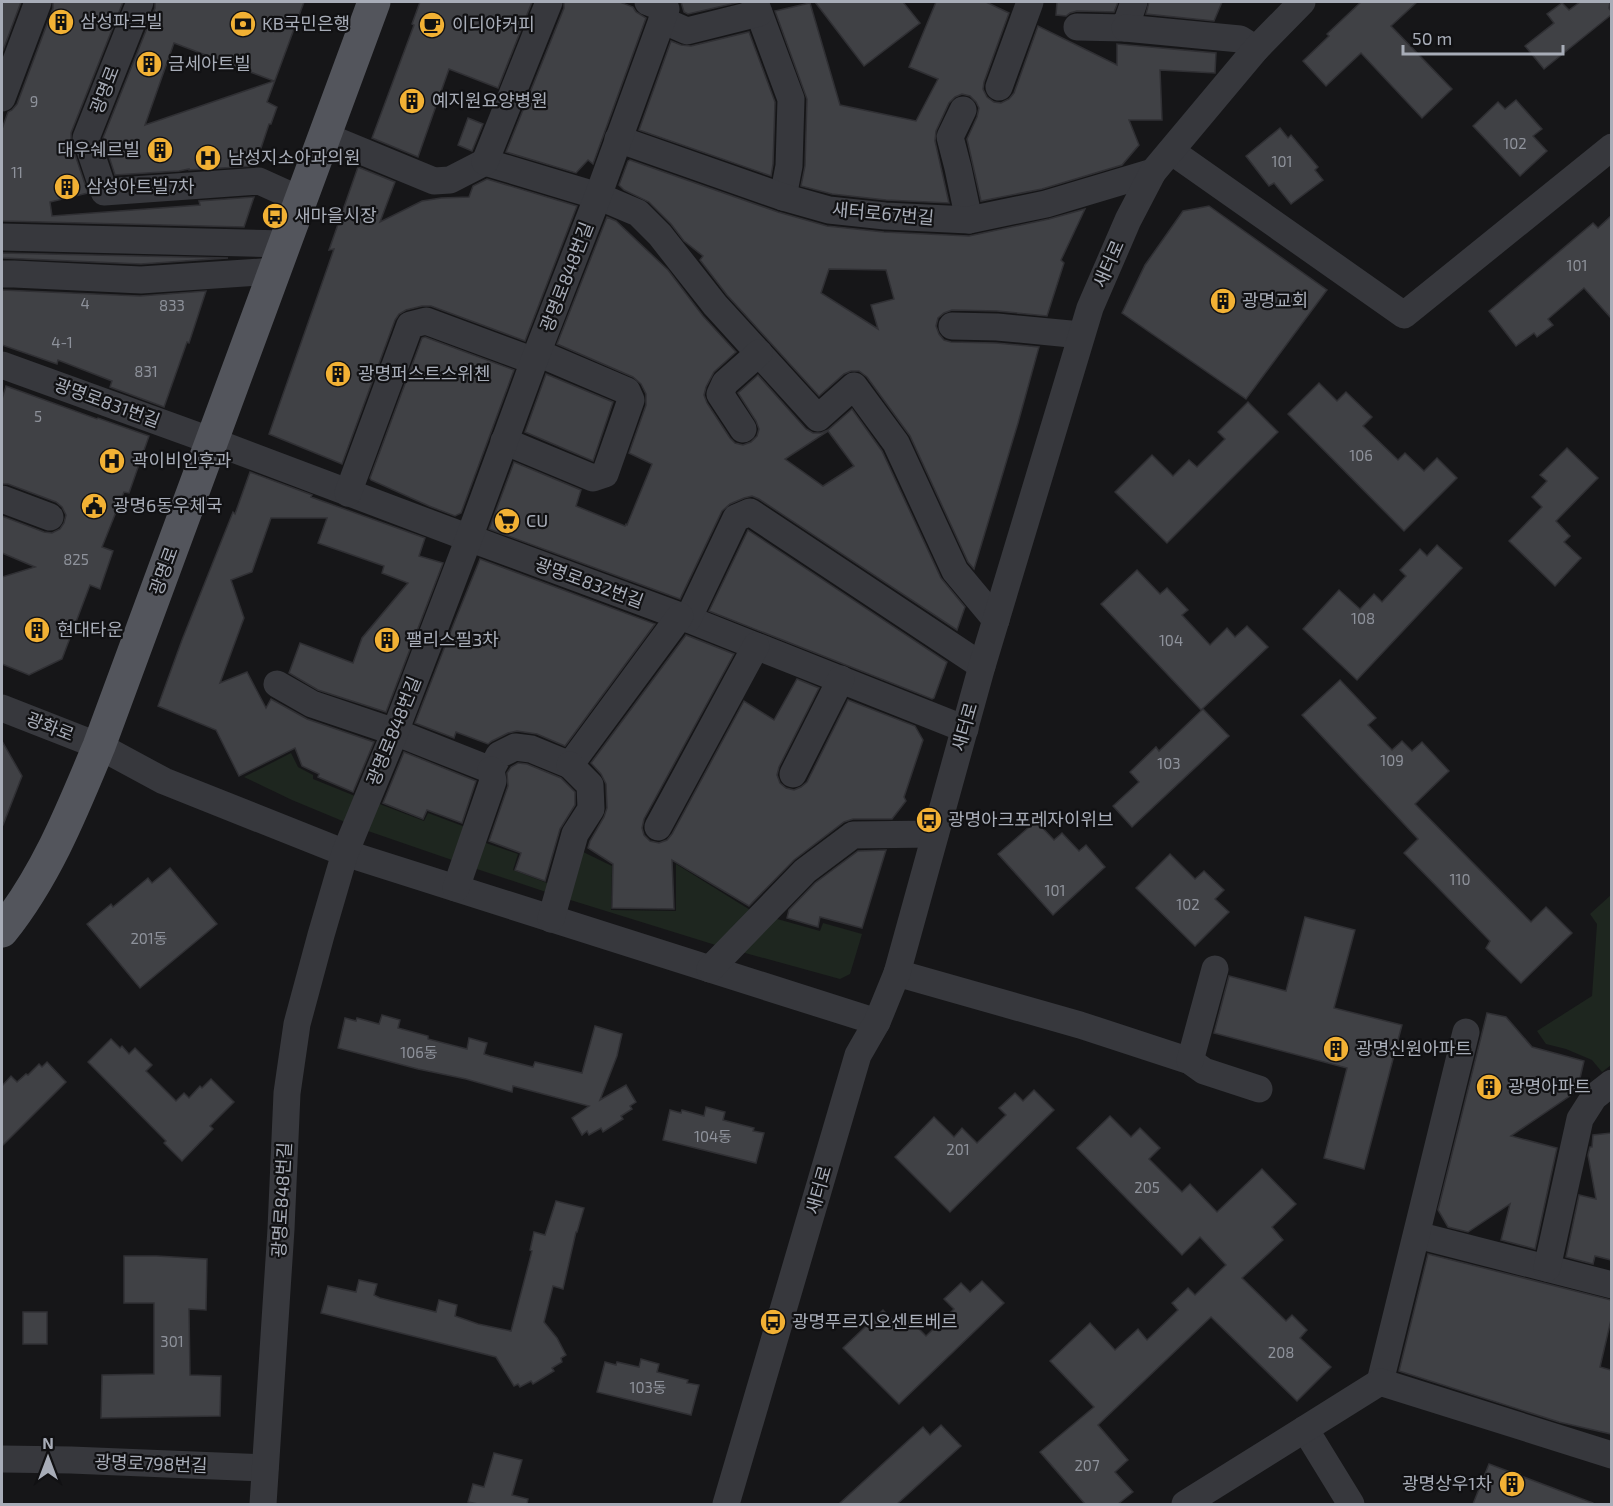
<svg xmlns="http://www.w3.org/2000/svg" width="1613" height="1506" viewBox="0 0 1613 1506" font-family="'Exo 2','Noto Sans KR',sans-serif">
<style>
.green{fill:#1e261f}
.building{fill:#404145;stroke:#303034;stroke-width:1.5;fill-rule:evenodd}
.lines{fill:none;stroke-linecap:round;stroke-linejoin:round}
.minor{stroke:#37383d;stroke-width:27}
.major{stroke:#53555c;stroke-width:33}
.labels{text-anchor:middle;stroke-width:4.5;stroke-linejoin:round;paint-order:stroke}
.number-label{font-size:15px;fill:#8e929b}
.poi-label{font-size:18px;fill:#a8adb8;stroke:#111113;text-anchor:start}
.street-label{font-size:18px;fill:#a8adb8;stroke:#111113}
</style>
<rect width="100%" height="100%" fill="#161618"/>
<g class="green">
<polygon points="291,753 298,767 313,775 313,779 355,796 345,822 292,800 244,777"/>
<polygon points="377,803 424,821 428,813 468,828 455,861 368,831"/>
<polygon points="480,841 518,854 513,870 555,886 552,894 471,867"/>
<polygon points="577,849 612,866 611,910 676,911 676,864 755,913 722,947 564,898"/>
<polygon points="1611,895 1611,1065 1602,1072 1592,1060 1566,1049 1546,1044 1537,1031 1592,996 1597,924 1590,914"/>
<polygon points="770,917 820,931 823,923 862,934 850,974 840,979 738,951"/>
</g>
<g class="building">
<polygon points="2,2 21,2 2,53"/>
<polygon points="53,2 123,2 71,133 71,143 88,193 50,202 52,216 200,205 199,201 254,197 244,227 2,221 2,129 8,112 12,110 17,104 53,8"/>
<path d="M155,2H304L267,102L277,107L271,124H269L255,166L189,170V169L179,171L115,175L103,138L155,8ZM174,43L274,81L145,125Z"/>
<polygon points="420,2 532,2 498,88 449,69 418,157 372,138 414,25 412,24"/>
<polygon points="564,2 620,2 633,7 636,12 646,18 593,164 588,160 576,173 506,152 564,8"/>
<polygon points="681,2 740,2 688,14 684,12"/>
<polygon points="815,2 903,2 920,23 864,66"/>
<polygon points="936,2 986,2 1009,13 984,82 983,89 987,97 994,102 1001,103 1009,99 1014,93 1038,26 1117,65 1117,44 1216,53 1215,73 1160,70 1162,120 1129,120 1139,145 1122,165 1042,189 981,201 967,139 977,117 979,108 976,102 970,96 962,94 955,97 949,103 936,131 935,141 949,203 886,200 832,194 801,186 805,166 807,99 775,11 810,3 840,105 916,121 938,79 909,67"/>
<polygon points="1057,2 1118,2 1114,12 1077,11 1070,13 1066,16 1056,15"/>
<polygon points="1149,2 1222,2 1214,21 1146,14"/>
<polygon points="1361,2 1417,2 1391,26 1452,89 1422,118 1361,53 1326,86 1303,61 1329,36 1327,34"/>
<polygon points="1580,2 1610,2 1609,8 1611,11 1611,15 1544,69 1525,46 1554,23 1547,14 1562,3 1569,10"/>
<polygon points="749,32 775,102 773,164 771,176 639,130 671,41 681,45 691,46"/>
<polygon points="1516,100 1542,129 1533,136 1547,151 1520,176 1473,126 1498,102 1505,109"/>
<polygon points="468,118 483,124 472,151 458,145"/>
<polygon points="1280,128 1288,138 1291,135 1318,167 1315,170 1323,180 1291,204 1274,183 1269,186 1246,156"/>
<path d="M630,160L778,212L827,226L884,232L969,236L1049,219L1085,209L1061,260L1064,263L1047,316L997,311L952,310L944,313L938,318L936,326L939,334L944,340L951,342L996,343L1039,347L1018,423L974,569L968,562L910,436L867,377L859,371H851L844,374L819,396L727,295L700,260L703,256L684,241L671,224L649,202L624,190L619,185L628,161ZM829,269L886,270L894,299L871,305L878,329L821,293Z"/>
<polygon points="358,167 395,182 380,222 422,201 441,198 469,197 473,186 487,179 577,206 525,341 431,306 422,306 406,310 399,314 395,320 342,464 269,434 334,249 329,250"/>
<polygon points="1209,206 1327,290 1246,399 1122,313 1145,265 1183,211"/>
<polygon points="1611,216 1611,318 1584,288 1548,319 1553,325 1537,337 1534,333 1516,346 1489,311 1593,223 1598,228"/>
<path d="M607,217L616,221L668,270L703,316L736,352L714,372L706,387L704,395L707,403L730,438L735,443L743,445L751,442L757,436L759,429L756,421L738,393L758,375L806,429L813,433H821L828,430L852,409L882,451L941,578L965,607L957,630L759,499L752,496L744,498L730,504L722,511L680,599L489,529L514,462L581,490L576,506L625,526L626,524L627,525L652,464L629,453L646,405V394L641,384L633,377L557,344ZM828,431L854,466L823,486L785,459Z"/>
<polygon points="2,253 228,258 141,264 2,258"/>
<polygon points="2,290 140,296 206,291 189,343 187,342 164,407 110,387 112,381 58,360 57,364 2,345"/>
<polygon points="425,337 514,370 461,513 455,516 429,506 371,480 370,478 422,338"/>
<polygon points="546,374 613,402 593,461 525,432"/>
<polygon points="1319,383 1337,401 1346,392 1372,417 1363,426 1398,460 1405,453 1424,471 1437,458 1457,478 1404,531 1288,414"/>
<polygon points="6,386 97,419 98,418 149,436 129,493 124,492 102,547 113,551 100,589 90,585 62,659 29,675 2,664 2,577 35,567 2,553 2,516 44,532 52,533 60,529 64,523 66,515 62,507 56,502 8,484 2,484 2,399"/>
<polygon points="1248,402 1278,432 1167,543 1115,492 1152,455 1173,476 1189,460 1197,467 1225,439 1218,432"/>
<polygon points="1567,448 1598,478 1556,521 1570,536 1564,542 1581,558 1555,586 1509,541 1542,507 1532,497 1547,481 1540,475"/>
<polygon points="250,472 312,495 311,497 425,538 419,556 443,563 386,712 318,690 289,673 300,643 353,663 362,638 408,583 382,573 384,566 318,543 327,518 271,518 252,572 231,580 244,618 220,683 247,672 266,708 271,699 307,719 374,742 353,792 318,777 319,774 302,766 295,748 239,776 216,730 158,706 182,640 233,512 235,514"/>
<polygon points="748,530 947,662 934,698 932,699 709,611"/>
<polygon points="1437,545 1462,568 1357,680 1303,629 1339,590 1360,609 1374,594 1382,602 1406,576 1400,570 1420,549 1427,556"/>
<polygon points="480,559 655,624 565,746 537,734 517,731 508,733 492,741 488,744 456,732 454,738 415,723 454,623"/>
<polygon points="1137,570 1160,594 1167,588 1188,610 1182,615 1210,645 1227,628 1235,637 1247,626 1268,647 1201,710 1101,604"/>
<polygon points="686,635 734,654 644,819 642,828 644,835 650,841 659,843 667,840 672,834 744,701 774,720 797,679 819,688 779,767 777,775 780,783 786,788 794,790 801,787 807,782 848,700 915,726 923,740 904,797 906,801 892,819 853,819 844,822 794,860 749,906 672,860 674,909 612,908 613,864 588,848 590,841 604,817 607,808 606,784 601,774 591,763"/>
<polygon points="1340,680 1376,718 1368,725 1392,750 1402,741 1412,751 1422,742 1449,771 1415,804 1531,922 1546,907 1572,933 1521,983 1486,948 1490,941 1404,853 1418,839 1302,715"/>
<polygon points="1203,709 1229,736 1132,827 1113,806 1139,782 1130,772 1156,747 1159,751"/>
<polygon points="2,741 22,776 3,825 2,825"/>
<polygon points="404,752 476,781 462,823 427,810 423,819 383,803"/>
<polygon points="518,763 527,764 561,778 575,792 575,805 560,829 545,881 515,870 521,853 489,841 508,786 507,773 511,767"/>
<polygon points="1036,821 1054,840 1062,833 1079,851 1086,845 1105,867 1053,915 998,854"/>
<polygon points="886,850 862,928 820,917 818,927 787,918 789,910 815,883 858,851"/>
<polygon points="1170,854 1195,879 1204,871 1224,890 1215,899 1229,912 1195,946 1136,888"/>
<polygon points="170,868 217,924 140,988 87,924 111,904 113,907 148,878 152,883"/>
<polygon points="1305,917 1355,930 1334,1008 1402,1025 1364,1169 1324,1158 1347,1068 1214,1033 1229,976 1286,991"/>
<polygon points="1487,1013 1506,1017 1532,1047 1584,1061 1577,1091 1511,1136 1557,1148 1535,1249 1501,1240 1510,1204 1468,1232 1448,1227 1438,1210"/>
<polygon points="382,1015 400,1020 398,1028 428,1036 428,1039 467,1049 469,1038 487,1043 484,1054 490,1056 533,1067 535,1062 582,1073 595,1026 622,1034 617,1056 600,1100 626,1085 636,1102 630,1106 632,1109 621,1116 623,1119 603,1132 601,1128 589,1135 587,1131 582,1135 572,1118 589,1106 513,1086 512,1092 466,1079 418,1069 338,1048 345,1018 356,1021 357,1018 379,1024"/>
<polygon points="111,1039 120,1048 122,1046 129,1054 135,1048 152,1065 146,1071 176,1101 184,1093 189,1098 200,1086 202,1088 211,1079 234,1102 210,1126 213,1129 182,1161 164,1143 166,1141 88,1062"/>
<polygon points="47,1062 66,1082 2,1146 2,1086 11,1076 17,1082 26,1074 28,1075 39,1064 42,1067"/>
<polygon points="1034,1090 1054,1110 950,1212 895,1157 934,1117 954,1137 962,1128 977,1143 1006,1115 999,1108 1015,1093 1023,1101"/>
<polygon points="706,1107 725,1112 723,1120 754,1128 753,1131 764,1133 756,1163 663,1140 670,1110 681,1113 682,1110 704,1116"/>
<polygon points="1110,1116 1131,1137 1140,1128 1160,1148 1149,1159 1182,1192 1190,1184 1217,1212 1262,1169 1296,1204 1272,1227 1283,1240 1242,1278 1286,1321 1292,1315 1307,1330 1300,1338 1331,1367 1297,1401 1211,1317 1098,1425 1128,1460 1115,1472 1133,1492 1118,1504 1085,1504 1040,1452 1094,1407 1050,1361 1090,1323 1115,1350 1138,1329 1147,1340 1178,1310 1172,1303 1188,1288 1195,1295 1226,1265 1200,1237 1182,1255 1077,1148"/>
<polygon points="1611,1133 1611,1260 1595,1256 1593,1264 1566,1257 1579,1195 1596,1199 1588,1155 1590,1147 1592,1147 1593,1135"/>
<polygon points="556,1201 584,1208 577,1232 576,1232 563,1289 553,1286 544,1322 557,1338 566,1355 561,1358 562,1362 552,1368 554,1371 533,1384 531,1381 520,1387 518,1384 514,1386 496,1357 321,1313 328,1286 356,1292 359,1280 377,1284 374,1295 380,1298 436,1312 439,1300 457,1305 455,1316 478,1324 511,1331 532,1251 530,1250 534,1232 545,1235"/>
<polygon points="1428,1254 1611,1300 1611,1320 1600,1367 1611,1370 1611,1434 1559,1422 1399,1371"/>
<polygon points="124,1256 157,1256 207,1259 206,1310 189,1309 190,1375 221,1376 220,1416 101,1418 102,1375 154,1374 154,1303 124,1303"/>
<polygon points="982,1281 1004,1303 899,1404 843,1348 883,1310 901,1329 910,1320 926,1336 954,1309 944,1299 961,1283 970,1292"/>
<rect x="23" y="1312" width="24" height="32"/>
<polygon points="641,1359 659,1364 657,1372 688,1380 687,1383 699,1385 691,1415 597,1392 605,1362 616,1365 617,1362 639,1367"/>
<polygon points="941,1425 961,1446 897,1504 839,1504 923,1427 930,1435"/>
<polygon points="494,1453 522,1460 512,1495 528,1499 527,1504 478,1504 468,1502 473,1484 484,1487"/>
<polygon points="1489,1464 1593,1503 1593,1504 1473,1504"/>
</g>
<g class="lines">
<g class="minor">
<polyline points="140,2 86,138 104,192 259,181 301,200"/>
<polyline points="755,2 791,99 789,166 783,197"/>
<polyline points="662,20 687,31 759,13"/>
<polyline points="1077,27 1125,28 1134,2"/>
<polyline points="1125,28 1240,39 1256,49"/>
<polyline points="999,87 1030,2"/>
<polyline points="2,98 38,2"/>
<polyline points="963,110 950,137 958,168 969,220"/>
<polyline points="325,136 434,181 450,180 485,162 598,196 638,213 660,235 715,305 818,418 854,386 896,443 955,571 996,620"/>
<polyline points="618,139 783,197 829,210 885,216 969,220 1046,204 1153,172"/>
<polyline points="1171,151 1404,315 1612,147"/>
<polyline points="485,162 549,2"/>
<polyline points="2,237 285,244"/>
<polyline points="2,274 14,274 141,280 275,271"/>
<polyline points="952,326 997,327 1081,335"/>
<polyline points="2,365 212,441 469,538 688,619 965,729"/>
<polyline points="743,429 720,394 725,383 759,353"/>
<polyline points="504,441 593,478 605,474 631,400 627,391 538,353"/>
<polyline points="348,493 410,325 426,321 534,361"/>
<polyline points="2,499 50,517"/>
<polyline points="688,619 736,518 750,512 982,666"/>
<polyline points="277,684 312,704 395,732 491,770 499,755 515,747 531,749 570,765 680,616"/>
<polyline points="2,708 99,746 164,781 345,853 877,1022"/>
<polyline points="793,774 841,679"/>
<polyline points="658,827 756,646"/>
<polyline points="456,888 493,781 491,770"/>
<polyline points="551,919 575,834 591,809 590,785 570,765"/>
<polyline points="710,969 805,871 853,835 935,834"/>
<polyline points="897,973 1080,1025 1190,1061 1204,1071 1259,1089"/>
<polyline points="1190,1061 1215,969"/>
<polyline points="1417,1235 1612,1285"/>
<polyline points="1547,1268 1580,1119 1594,1097 1612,1083"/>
<polyline points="1380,1382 1466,1032"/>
<polyline points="1305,1429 1351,1504"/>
<polyline points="2,1459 71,1460 265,1468"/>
<polyline points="263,1504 281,1229 287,1093 297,1024 321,935 345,853 395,732 469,538 534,361 598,196 666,9 648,2"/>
<polyline points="726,1504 858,1055 877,1022 897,973 982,666 1090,308 1128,220 1153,172 1256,49 1302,2"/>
<polyline points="1185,1504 1380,1382 1612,1455"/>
</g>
<path class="major" d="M2,931C46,876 72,811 99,746L374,2"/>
</g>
<defs>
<g id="building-disc" transform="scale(1.35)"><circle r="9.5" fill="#f2b134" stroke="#111113"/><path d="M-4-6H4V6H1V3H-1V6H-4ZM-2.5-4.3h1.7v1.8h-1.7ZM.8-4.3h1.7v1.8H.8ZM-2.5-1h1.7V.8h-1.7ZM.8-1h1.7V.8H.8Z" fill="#111"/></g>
<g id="bank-disc" transform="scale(1.35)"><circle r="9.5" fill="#f2b134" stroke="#111113"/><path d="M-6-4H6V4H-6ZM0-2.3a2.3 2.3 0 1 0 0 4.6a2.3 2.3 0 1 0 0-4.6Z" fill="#111"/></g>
<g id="cafe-disc" transform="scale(1.35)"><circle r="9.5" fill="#f2b134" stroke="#111113"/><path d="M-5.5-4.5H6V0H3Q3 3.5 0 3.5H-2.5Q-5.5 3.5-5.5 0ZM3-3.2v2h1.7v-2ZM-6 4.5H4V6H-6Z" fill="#111"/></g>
<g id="hospital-disc" transform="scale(1.35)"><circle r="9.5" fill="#f2b134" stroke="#111113"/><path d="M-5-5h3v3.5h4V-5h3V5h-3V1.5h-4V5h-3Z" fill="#111"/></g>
<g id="bus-disc" transform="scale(1.35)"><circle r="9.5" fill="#f2b134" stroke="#111113"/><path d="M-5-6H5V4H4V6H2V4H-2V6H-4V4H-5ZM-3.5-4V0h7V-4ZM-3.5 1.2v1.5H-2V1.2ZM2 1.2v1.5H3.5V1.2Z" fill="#111"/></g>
<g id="civic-disc" transform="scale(1.35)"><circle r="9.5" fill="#f2b134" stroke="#111113"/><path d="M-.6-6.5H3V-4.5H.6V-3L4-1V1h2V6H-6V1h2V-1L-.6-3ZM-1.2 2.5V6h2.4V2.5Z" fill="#111"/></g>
<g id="supermarket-disc" transform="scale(1.35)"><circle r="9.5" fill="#f2b134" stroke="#111113"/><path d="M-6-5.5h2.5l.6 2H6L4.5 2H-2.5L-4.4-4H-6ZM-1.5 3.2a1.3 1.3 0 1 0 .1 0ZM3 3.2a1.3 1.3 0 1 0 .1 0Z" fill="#111"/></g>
</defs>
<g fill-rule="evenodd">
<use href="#building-disc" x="61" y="22"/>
<use href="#bank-disc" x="243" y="24"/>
<use href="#cafe-disc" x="432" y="25"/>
<use href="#building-disc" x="149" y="64"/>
<use href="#building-disc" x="412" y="101"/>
<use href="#building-disc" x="160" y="150"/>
<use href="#hospital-disc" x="208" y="158"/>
<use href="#building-disc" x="67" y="187"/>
<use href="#bus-disc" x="275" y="216"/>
<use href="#building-disc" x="1223" y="301"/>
<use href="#building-disc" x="338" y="374"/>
<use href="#hospital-disc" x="112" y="461"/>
<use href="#civic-disc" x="94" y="506"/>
<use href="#supermarket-disc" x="507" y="521"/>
<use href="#building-disc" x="37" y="630"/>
<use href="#building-disc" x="387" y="640"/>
<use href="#bus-disc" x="929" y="820"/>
<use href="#building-disc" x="1336" y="1049"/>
<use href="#building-disc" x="1489" y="1087"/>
<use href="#bus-disc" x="773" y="1322"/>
<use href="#building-disc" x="1512" y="1484"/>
</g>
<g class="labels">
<g class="number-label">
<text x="34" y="107">9</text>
<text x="1515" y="149">102</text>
<text x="1282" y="167">101</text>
<text x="17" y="178">11</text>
<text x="1577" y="271">101</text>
<text x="85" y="309">4</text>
<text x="172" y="311">833</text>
<text x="62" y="348">4-1</text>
<text x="146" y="377">831</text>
<text x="38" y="422">5</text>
<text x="1361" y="461">106</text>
<text x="76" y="565">825</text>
<text x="1363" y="624">108</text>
<text x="1171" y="646">104</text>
<text x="1392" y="766">109</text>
<text x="1169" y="769">103</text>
<text x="1460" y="885">110</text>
<text x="1055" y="896">101</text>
<text x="1188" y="910">102</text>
<text x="149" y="944">201동</text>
<text x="419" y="1058">106동</text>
<text x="713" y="1142">104동</text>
<text x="958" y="1155">201</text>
<text x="1147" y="1193">205</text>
<text x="172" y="1347">301</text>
<text x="1281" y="1358">208</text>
<text x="648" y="1393">103동</text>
<text x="1087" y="1471">207</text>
</g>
<g class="poi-label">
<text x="80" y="28">삼성파크빌</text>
<text x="262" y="30">KB국민은행</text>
<text x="452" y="31">이디야커피</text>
<text x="168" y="70">금세아트빌</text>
<text x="432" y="107">예지원요양병원</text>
<text x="140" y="156" text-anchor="end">대우쉐르빌</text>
<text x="228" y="164">남성지소아과의원</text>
<text x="86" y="193">삼성아트빌7차</text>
<text x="294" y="222">새마을시장</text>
<text x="1242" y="307">광명교회</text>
<text x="358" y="380">광명퍼스트스위첸</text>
<text x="132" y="467">곽이비인후과</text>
<text x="113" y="512">광명6동우체국</text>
<text x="526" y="527">CU</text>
<text x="57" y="636">현대타운</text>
<text x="406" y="646">팰리스필3차</text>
<text x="948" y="826">광명아크포레자이위브</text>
<text x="1356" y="1055">광명신원아파트</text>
<text x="1508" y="1093">광명아파트</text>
<text x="792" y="1328">광명푸르지오센트베르</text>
<text x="1492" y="1490" text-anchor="end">광명상우1차</text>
</g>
<g class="street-label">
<text transform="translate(105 90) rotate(-69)" y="6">광명로</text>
<text transform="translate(883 214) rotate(5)" y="6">새터로67번길</text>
<text transform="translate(1109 264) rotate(-66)" y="6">새터로</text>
<text transform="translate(567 277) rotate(-69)" y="6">광명로848번길</text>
<text transform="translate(107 403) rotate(20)" y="6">광명로831번길</text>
<text transform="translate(164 571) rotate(-70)" y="6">광명로</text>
<text transform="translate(589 583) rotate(20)" y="6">광명로832번길</text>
<text transform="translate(50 727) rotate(21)" y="6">광화로</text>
<text transform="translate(965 727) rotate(-74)" y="6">새터로</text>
<text transform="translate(394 731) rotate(-68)" y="6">광명로848번길</text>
<text transform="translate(819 1190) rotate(-74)" y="6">새터로</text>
<text transform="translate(282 1200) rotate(-87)" y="6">광명로848번길</text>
<text transform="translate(151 1464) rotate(2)" y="6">광명로798번길</text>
</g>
</g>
<rect width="1613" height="1506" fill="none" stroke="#a8adb8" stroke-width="6"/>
<g transform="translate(48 1458)" stroke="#111113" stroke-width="4.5" paint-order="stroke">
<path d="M0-4.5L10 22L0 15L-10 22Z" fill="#a8adb8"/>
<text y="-9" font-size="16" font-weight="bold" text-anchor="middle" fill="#a8adb8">N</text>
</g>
<path d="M1403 45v9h160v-9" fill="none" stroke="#a8adb8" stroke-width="3"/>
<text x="1412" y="45" font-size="18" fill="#a8adb8" stroke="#111113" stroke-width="4.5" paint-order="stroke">50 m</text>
</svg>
